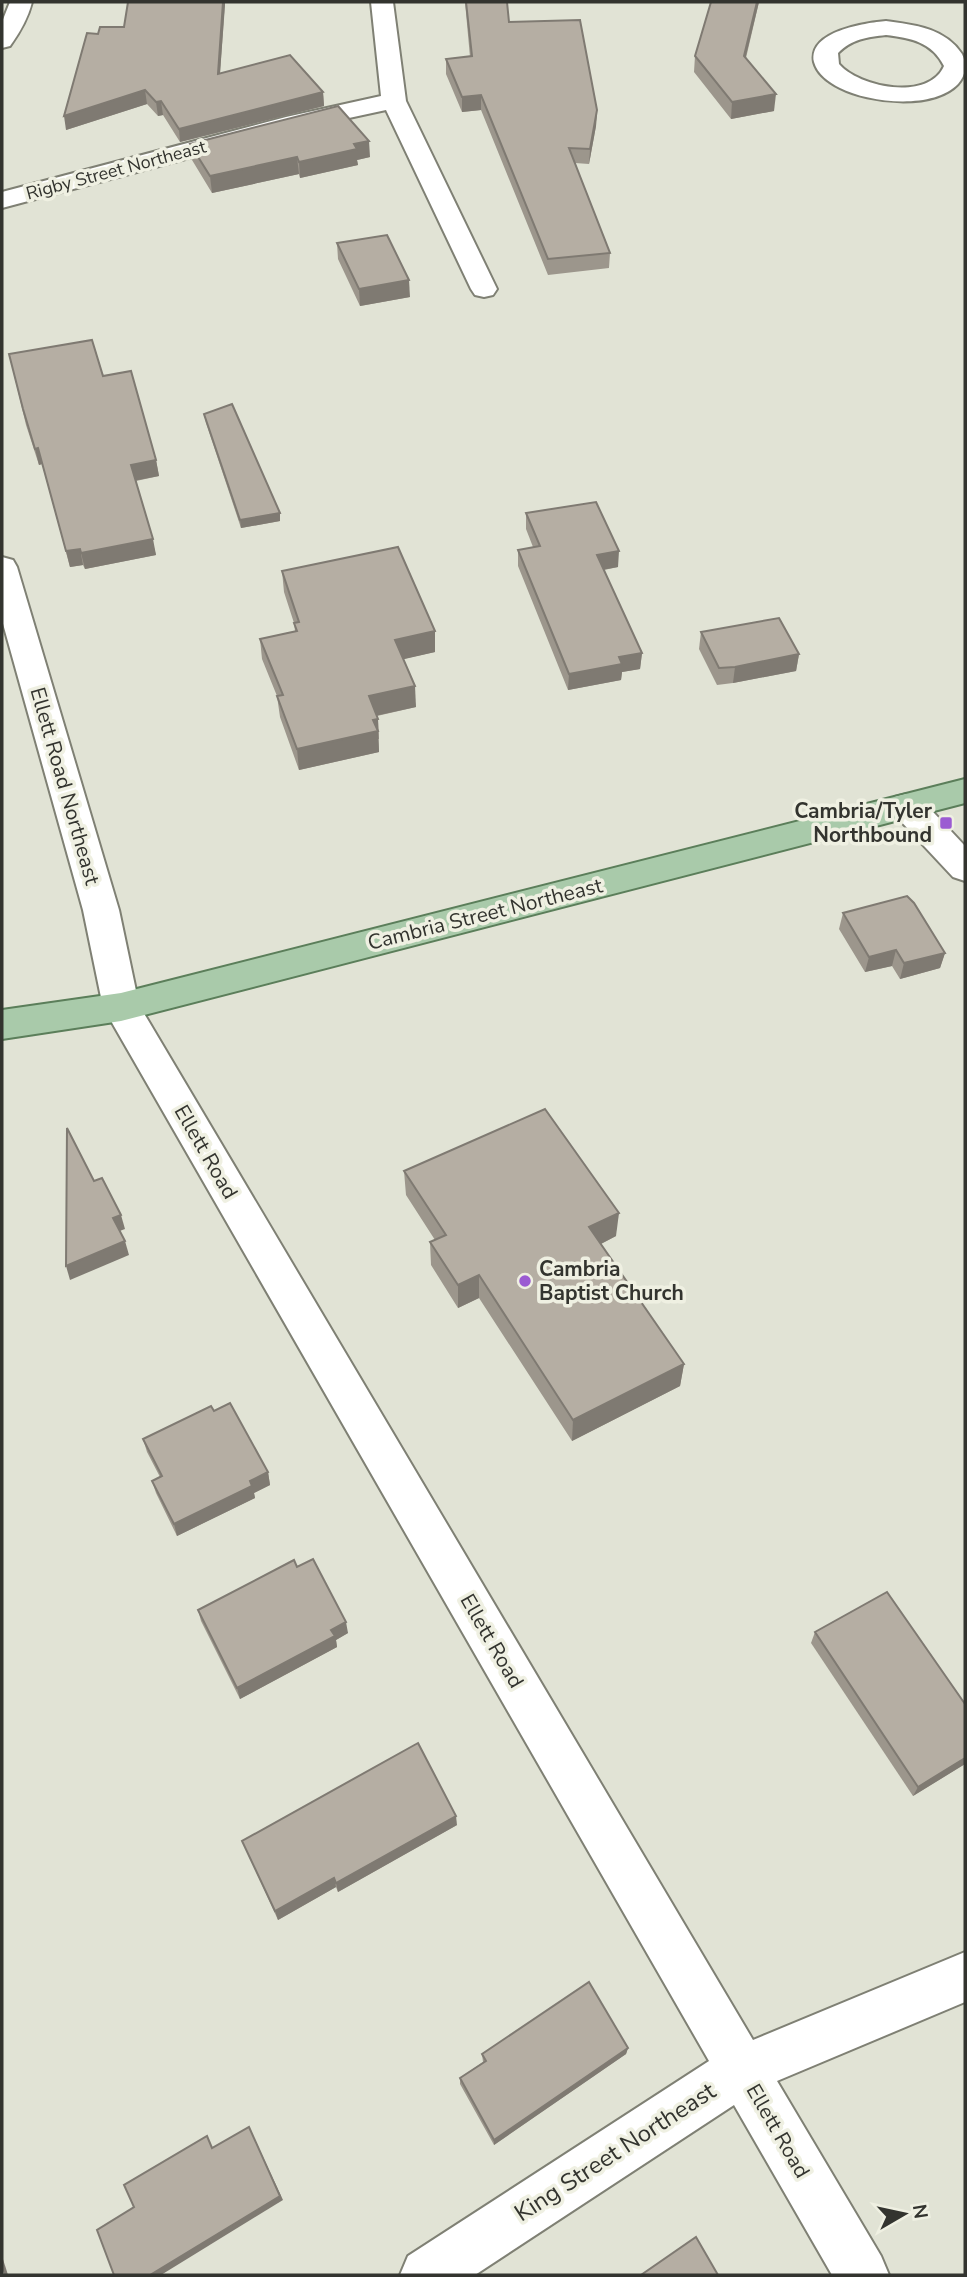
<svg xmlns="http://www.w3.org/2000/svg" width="967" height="2277" viewBox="0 0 967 2277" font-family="'Nunito Sans',sans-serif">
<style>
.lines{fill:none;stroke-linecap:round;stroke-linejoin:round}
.minor-casing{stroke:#7f8074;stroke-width:4}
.major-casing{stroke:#5b7e5a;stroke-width:4}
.minor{fill:#fff;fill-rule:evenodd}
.major{fill:#a9caaa;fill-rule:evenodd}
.wall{fill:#9c968c}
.shaded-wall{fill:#7f7a72}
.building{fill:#b5aea3;stroke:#7f7a72;stroke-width:2}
.poi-dot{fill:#9b5bd2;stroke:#eff0e2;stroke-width:2.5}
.labels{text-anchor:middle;stroke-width:7;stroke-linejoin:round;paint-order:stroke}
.far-street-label{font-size:18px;fill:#33342f;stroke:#eff0e2}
.street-label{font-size:21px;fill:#33342f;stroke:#eff0e2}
.poi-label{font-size:21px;font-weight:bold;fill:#33342f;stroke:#eff0e2;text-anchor:end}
.near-street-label{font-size:24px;fill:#33342f;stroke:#eff0e2}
</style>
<rect width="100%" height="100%" fill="#e1e3d5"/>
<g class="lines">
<g class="minor-casing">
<g id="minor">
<path d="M10,2H32C28,18 20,32 10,46L2,48V22Z"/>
<polygon points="371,2 393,2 406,101 497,289 493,295 484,297 475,295 471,289 386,110 298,129 2,208 2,192 286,117 381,96"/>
<path d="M886,21C915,25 945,28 962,54C967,64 966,75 958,84C933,110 869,103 840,88C830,83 817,74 814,62C808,31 865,23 886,21ZM886,35C911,38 932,42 944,66C929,101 860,88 839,64L838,53C852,39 867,37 886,35Z"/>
<polygon points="2,557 13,560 17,567 119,910 139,1005 753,2040 965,1952 965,2002 777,2081 881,2256 889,2275 832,2275 734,2105 475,2275 400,2275 408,2256 709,2061 103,1007 83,910 2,620"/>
<polygon points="907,794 919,797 965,846 965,881 953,877 895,815 890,806 895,797"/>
</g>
</g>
<g class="major-casing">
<polygon id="major" points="965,779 965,803 121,1021 2,1039 2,1010 121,993"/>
</g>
<use href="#minor" class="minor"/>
<use href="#major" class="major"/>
</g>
<g class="wall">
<polygon points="128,2 225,2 220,73 323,92 324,106 180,142 163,115 158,116 147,104 66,130 98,34 124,27"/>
<polygon points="465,2 507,2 509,22 597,110 596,126 589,164 575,163 610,253 609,268 548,275 481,110 462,112 446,74 446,59 470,57"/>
<polygon points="711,2 759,2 746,58 774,111 731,119 694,72 695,56"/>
<polygon points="190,144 370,157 357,160 358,165 300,178 299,174 212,193 192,160"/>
<polygon points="337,243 410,297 360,306 338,259"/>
<polygon points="9,354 103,376 156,460 159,476 136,481 156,555 85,569 83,565 70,567 42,464 39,465 26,425"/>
<polygon points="204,414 280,513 280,521 241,528 206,423"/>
<polygon points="526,513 618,567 604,570 642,653 640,669 622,672 621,680 568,690 518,566 518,550 533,547 526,529"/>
<polygon points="282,571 435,631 435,652 403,659 416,707 377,716 378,719 379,739 378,739 379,752 299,770 280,717 277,696 262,659 260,639 295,631 294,623 284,592"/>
<polygon points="701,632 799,654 796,671 733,683 717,685 699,649"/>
<polygon points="843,913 945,953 940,968 900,979 892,966 865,972 839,929"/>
<polygon points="404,1171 616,1236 601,1244 684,1364 680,1386 572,1441 479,1298 458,1308 431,1265 430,1242 435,1240 406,1195"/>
<polygon points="214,1411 268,1472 270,1485 254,1493 255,1498 177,1536 156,1493 152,1481 160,1477 147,1452 143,1439"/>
<polygon points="297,1567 348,1633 336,1640 337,1647 240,1699 201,1621 198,1610"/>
<polygon points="815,1632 965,1764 913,1796 811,1643"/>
<polygon points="457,1825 338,1892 336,1887 278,1920 242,1841"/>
<polygon points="628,2048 626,2054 494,2145 460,2084 460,2078 483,2062 482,2054"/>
</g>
<g class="shaded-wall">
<polygon points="223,2 225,2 225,5 219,87 218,74"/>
<polygon points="757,2 759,2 758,6 742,72 744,56"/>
<polygon points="145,90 147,104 66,130 64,116"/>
<polygon points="323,92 324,106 180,142 179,129"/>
<polygon points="776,94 774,111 731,119 732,102"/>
<polygon points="481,95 481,110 462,112 462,97"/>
<polygon points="161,101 163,115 158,116 156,102"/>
<polygon points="597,110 596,126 589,164 590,149"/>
<polygon points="369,141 370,157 357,160 358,165 300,178 299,162 354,144"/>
<polygon points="297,157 299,174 212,193 210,176"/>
<polygon points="409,280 410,297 360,306 359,289"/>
<polygon points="38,448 42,464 39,465 35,449"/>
<polygon points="156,460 159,476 133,481 131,465"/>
<polygon points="280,513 280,521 241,528 240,520"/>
<polygon points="153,539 156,555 85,569 81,553"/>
<polygon points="80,549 83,565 70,567 66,551"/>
<polygon points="619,551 618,567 596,571 597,555"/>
<polygon points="435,631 435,652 396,661 395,640"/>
<polygon points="642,653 640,669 622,672 621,680 568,690 569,674 619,657"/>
<polygon points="799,654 796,671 733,683 735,667"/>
<polygon points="415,686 416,707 370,717 369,696"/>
<polygon points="378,719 379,752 299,770 297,749 373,720"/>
<polygon points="896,950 892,966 865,972 869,957"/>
<polygon points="945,953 940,968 900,979 904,963"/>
<polygon points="619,1213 616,1236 587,1251 589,1227"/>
<polygon points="121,1215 125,1229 117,1232 113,1218"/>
<polygon points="125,1241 129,1255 70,1280 66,1266"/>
<polygon points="479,1275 479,1298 458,1308 458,1285"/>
<polygon points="684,1364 680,1386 572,1441 573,1420"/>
<polygon points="268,1472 270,1485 254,1493 255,1498 177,1536 174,1524 250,1481"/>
<polygon points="346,1622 348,1633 336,1640 337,1647 240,1699 237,1688 331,1630"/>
<polygon points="965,1758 965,1764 913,1796 918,1787"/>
<polygon points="456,1816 457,1825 338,1892 336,1883"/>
<polygon points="334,1878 336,1887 278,1920 275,1911"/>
<polygon points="628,2048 626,2054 494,2145 494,2140"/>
<polygon points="249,2127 283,2200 161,2275 150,2275"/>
<polygon points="2,2256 8,2275 4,2275 2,2267"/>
</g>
<g class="building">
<polygon points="128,2 223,2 218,74 290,55 323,92 179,129 161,101 156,102 145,90 64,116 87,33 98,34 100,27 124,27"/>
<polygon points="466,2 507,2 509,22 580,20 597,110 590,149 569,148 610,253 548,259 481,95 462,97 446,59 472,56"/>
<polygon points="711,2 757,2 744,56 776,94 732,102 695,56"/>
<polygon points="338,106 369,141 354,144 357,149 299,162 297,157 210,176 190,144"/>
<polygon points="387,235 409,280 359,289 337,243"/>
<polygon points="92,340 103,376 131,371 156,460 131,465 153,539 81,553 80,549 66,551 38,448 35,449 23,409 9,354"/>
<polygon points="232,404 280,513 240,520 204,414"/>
<polygon points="596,502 619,551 597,555 642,653 619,657 622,664 569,674 518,550 540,546 526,513"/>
<polygon points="398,547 435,631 395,640 415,686 369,696 378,719 373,720 378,731 297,749 277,696 283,695 260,639 297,631 294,623 299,622 282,571"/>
<polygon points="779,618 799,654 735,667 719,668 701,632"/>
<polygon points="907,896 914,903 945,953 904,963 896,950 869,957 843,913"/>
<polygon points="545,1109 619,1213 589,1227 684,1364 573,1420 479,1275 458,1285 430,1242 446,1235 404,1171"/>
<polygon points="67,1128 94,1181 102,1178 121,1215 113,1218 125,1241 66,1266"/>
<polygon points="230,1403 268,1472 250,1481 252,1486 174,1524 152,1481 162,1476 143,1439 211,1406 214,1411"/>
<polygon points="313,1559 346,1622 331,1630 335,1636 237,1688 198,1610 294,1560 297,1567"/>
<polygon points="887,1592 965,1704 965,1758 918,1787 815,1632"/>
<polygon points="418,1743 456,1816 336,1883 334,1878 275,1911 242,1841"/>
<polygon points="589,1982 628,2048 494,2140 460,2078 486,2061 482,2054"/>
<polygon points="249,2127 280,2196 150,2275 114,2275 97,2230 134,2207 124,2185 207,2136 212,2148"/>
<polygon points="696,2237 718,2275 641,2275"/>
</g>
<g class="poi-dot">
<rect x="939" y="816" width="14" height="14" rx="3.5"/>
<circle cx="525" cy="1281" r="7"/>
</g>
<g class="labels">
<g class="far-street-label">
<text transform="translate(116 170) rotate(-15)" y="6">Rigby Street Northeast</text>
</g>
<g class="street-label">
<text transform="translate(65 786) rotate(74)" y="7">Ellett Road Northeast</text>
<text transform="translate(485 914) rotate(-14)" y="7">Cambria Street Northeast</text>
<text transform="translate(206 1152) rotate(60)" y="7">Ellett Road</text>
<text transform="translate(492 1641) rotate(60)" y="7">Ellett Road</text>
<text transform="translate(778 2131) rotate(60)" y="7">Ellett Road</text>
</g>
<g class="poi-label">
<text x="932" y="818">Cambria/Tyler<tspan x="932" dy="24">Northbound</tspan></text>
<text x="539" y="1276" text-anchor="start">Cambria<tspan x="539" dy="24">Baptist Church</tspan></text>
</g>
<g class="near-street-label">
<text transform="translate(615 2152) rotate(-33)" y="8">King Street Northeast</text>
</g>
</g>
<rect width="967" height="2277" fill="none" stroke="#33342f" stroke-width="7"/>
<g transform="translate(904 2214) rotate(81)" stroke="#eff0e2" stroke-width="5" paint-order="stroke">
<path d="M0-5L12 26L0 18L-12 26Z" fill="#33342f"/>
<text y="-10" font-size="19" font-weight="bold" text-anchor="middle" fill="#33342f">N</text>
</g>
</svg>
